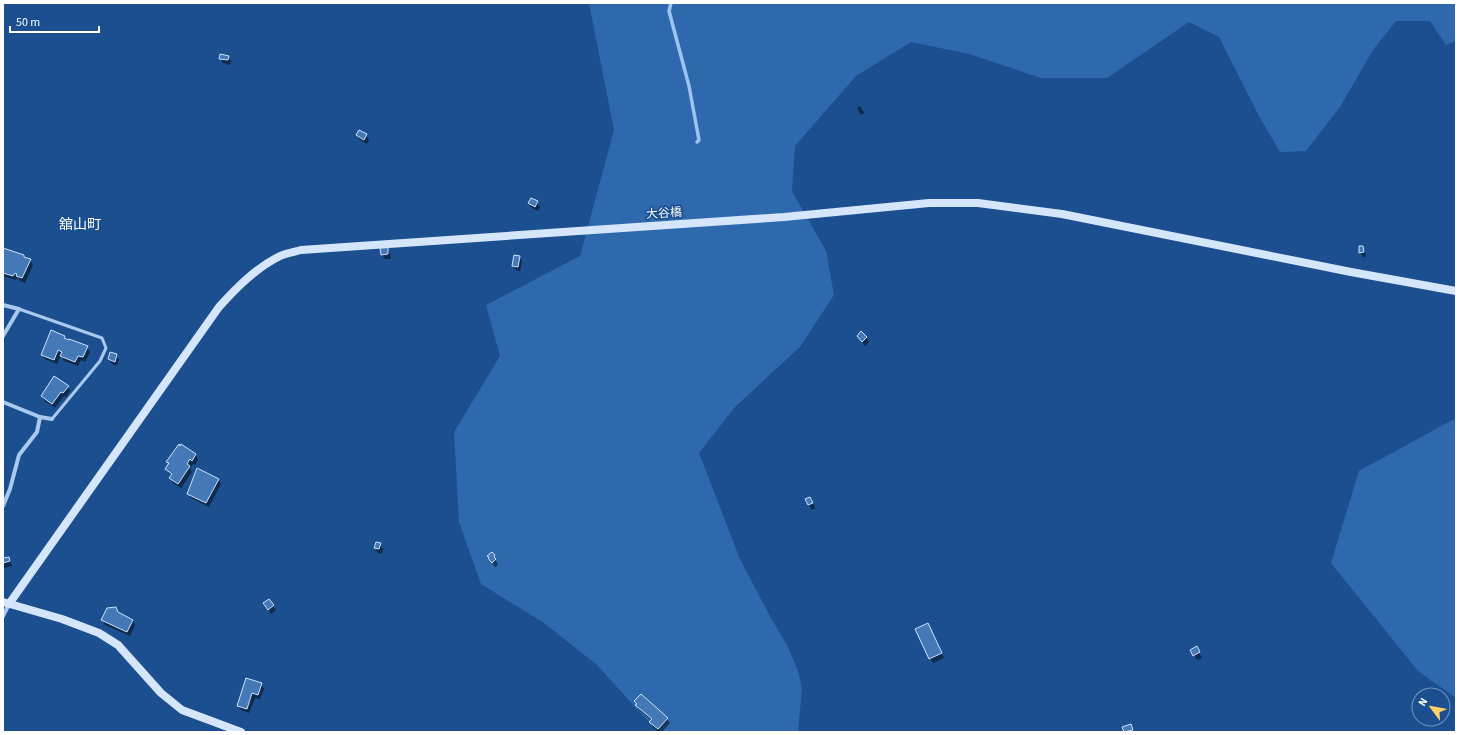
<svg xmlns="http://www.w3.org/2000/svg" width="1459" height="735" viewBox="0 0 1459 735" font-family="'Source Sans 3','Noto Sans JP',sans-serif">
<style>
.green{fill:#2e69ad}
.shadow{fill:#0007}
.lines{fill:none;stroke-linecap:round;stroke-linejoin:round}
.stream{stroke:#9cc4f0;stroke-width:3.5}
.building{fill:#4478b7;stroke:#cfe3fa}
.lane{stroke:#a9c9ee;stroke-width:3}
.street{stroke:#a9c9ee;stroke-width:4}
.secondary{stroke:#d6e6fa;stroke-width:8}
.labels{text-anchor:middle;stroke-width:3.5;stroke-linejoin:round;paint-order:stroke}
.street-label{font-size:12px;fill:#fff;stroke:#1b4f8f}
.quarter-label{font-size:14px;fill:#fff;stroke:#1b4f8f}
</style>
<rect width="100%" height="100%" fill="#1b4f8f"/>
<g class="green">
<polygon points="589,3 1456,3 1456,41 1446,45 1430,21 1396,21 1373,50 1340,107 1306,151 1280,152 1259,116 1219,37 1189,22 1107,78 1041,78 969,54 911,42 856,76 795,146 792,191 826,251 834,295 800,347 735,407 699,453 740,559 771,618 788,647 798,671 802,688 798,732 661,732 646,719 597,665 544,623 481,584 459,522 454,432 500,356 486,305 580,256 614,130"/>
<polygon points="1456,418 1456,698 1418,671 1331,563 1359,471"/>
</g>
<g class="shadow">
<polygon points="228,57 231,61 230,65 223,63 220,58"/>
<polygon points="860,106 864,113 861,115 857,108"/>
<polygon points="357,135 366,135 369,140 367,144 360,140"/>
<polygon points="537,202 540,207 538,211 532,208 529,203"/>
<polygon points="1363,247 1365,252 1366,257 1363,257 1360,252"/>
<polygon points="387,248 390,253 391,259 385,259 382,255"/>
<polygon points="3,253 24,256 25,258 30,260 33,265 25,283 20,281 18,277 16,280 3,276"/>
<polygon points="519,257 522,261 520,271 516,270 513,266"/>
<polygon points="64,336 66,340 87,347 90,352 85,362 81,360 78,366 64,361 61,355 57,364 45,359 42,355"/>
<polygon points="858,336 866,337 869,342 865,346"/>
<polygon points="116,355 119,360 117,366 112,364 109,359"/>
<polygon points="68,386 70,391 66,397 64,396 55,408 45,401 42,396"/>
<polygon points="182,445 196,455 198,460 195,465 193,464 190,468 192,472 181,488 173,483 171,478 172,476 166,469 169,465 168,462"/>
<polygon points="219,480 221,484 209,507 191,498 188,494"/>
<polygon points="806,500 813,503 815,508 812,510"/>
<polygon points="380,544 383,549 382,554 378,553 375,548"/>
<polygon points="494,556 498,565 495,567 489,559"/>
<polygon points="9,558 12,566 4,568 3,559"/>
<polygon points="273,606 276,610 271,614 267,608"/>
<polygon points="119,613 133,620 135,625 130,636 105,625 103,620"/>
<polygon points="930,629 944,658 933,663 930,658"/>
<polygon points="1196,648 1202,658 1197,660 1191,650"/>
<polygon points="261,684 264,689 260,699 255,698 249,713 241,710 238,706"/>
<polygon points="635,701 667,719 670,723 662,732 659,732 653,727 651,722 652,721 639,710"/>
<polygon points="1131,725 1134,732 1125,732 1124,728"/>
</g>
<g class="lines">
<polyline class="stream" points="671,3 669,11 689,86 699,140 697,142"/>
</g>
<g class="building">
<polygon points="220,54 229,56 228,60 219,59"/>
<polygon points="359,130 367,134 364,140 356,135"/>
<polygon points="531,198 538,201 535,207 528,203"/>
<polygon points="1359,246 1363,246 1364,252 1359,253"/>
<polygon points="388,247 388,254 381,255 380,248"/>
<polygon points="3,248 24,255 24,257 31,259 22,278 16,276 17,274 15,273 13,276 3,273"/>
<polygon points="514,255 520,256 518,267 512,266"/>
<polygon points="51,330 65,336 64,338 69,340 69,339 88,346 83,357 78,356 75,362 60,356 62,352 58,350 54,360 41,355"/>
<polygon points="861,331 867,337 862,342 857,336"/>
<polygon points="110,352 117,354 115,362 108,359"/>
<polygon points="54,376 69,386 63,393 61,392 52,404 41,396"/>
<polygon points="179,444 180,446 181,444 196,454 192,461 190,459 187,464 190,466 178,484 169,478 172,474 165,469 169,463 166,462"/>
<polygon points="197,468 219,479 206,503 187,494"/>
<polygon points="810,497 813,503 808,505 805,499"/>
<polygon points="376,542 381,543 379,549 374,548"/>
<polygon points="492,552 495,555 494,557 496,559 492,563 488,558 489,557 487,556"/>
<polygon points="9,557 10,561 3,563 3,558"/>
<polygon points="269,599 274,605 268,610 263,603"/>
<polygon points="116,607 118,612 133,620 127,632 101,620 107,608"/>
<polygon points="928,623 942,653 929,659 915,629"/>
<polygon points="1197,646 1200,652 1193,656 1190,650"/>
<polygon points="246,678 262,683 258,695 252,693 247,709 237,706"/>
<polygon points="641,694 668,718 658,729 649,722 652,719 635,705 637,704 634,701"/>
<polygon points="1131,724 1133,730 1124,732 1122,727"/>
</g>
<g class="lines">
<polyline class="lane" points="19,309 102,338 106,348 100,361 52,419"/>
<g class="street">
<polyline points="3,305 19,309 3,336"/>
<polyline points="3,402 40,417 52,419"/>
<polyline points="3,506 10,489 19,455 37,432 40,417"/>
<polyline points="3,616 9,604"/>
</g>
<g class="secondary">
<polyline points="3,602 62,619 99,633 118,645 161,693 182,710 241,732"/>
<path d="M9,604L219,307C237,287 256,268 280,256C286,253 294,252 301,250L784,217L929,203H978L1062,214L1351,272L1456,291"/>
</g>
</g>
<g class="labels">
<g class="street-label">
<text transform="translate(664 213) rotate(-4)" y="4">大谷橋</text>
</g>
<g class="quarter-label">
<text x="80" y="229">舘山町</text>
</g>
</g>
<rect width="1459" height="735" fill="none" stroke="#ffffff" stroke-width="8"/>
<g transform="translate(1431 707) rotate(302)"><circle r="19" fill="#1b4f8f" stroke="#7695bc"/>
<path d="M0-3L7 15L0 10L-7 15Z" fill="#ffd166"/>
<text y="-6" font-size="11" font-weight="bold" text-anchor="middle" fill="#ffffff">N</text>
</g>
<path d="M10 26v6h89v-6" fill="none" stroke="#ffffff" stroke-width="2"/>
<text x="16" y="26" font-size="12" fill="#ffffff" stroke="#1b4f8f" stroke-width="3" paint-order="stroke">50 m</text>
</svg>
